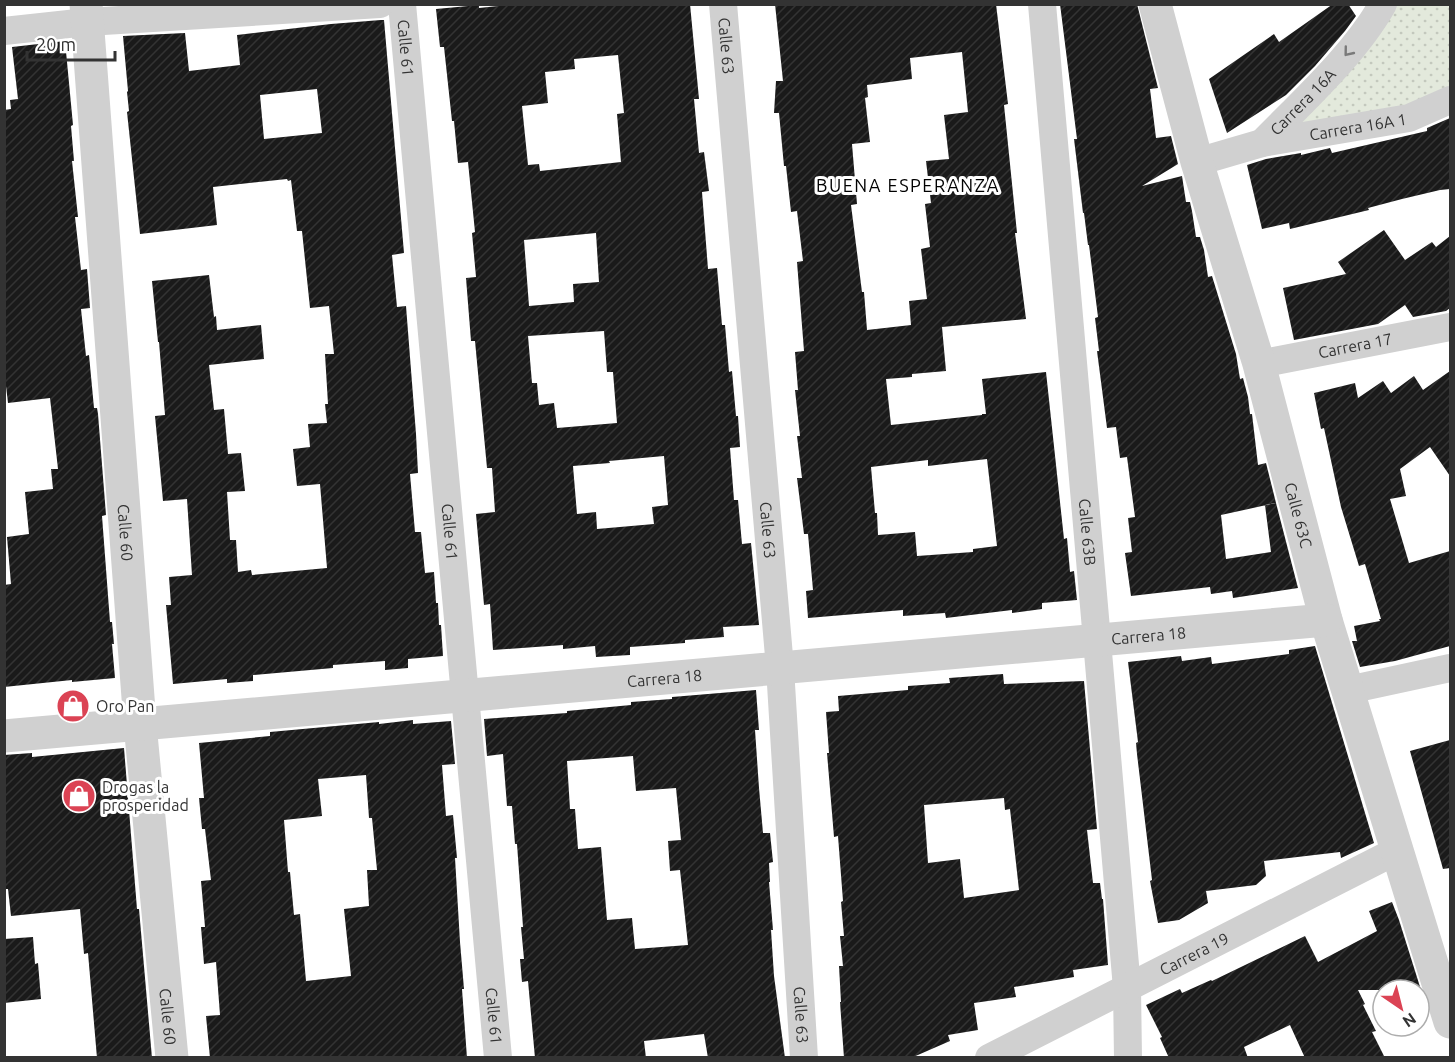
<svg xmlns="http://www.w3.org/2000/svg" width="1455" height="1062" viewBox="0 0 1455 1062" font-family="Ubuntu,sans-serif">
<style>
.grass{fill:url(#grass-dots)}
.building{fill:url(#building-hatch);fill-rule:evenodd}
.lines{fill:none;stroke-linecap:round;stroke-linejoin:round}
.minor{stroke:#d0d0d0;stroke-width:28}
.tertiary{stroke:#d0d0d0;stroke-width:33}
.oneway{stroke:#7a7a7a}
.labels{text-anchor:middle;stroke-width:6;stroke-linejoin:round;paint-order:stroke}
.street-label{font-size:16px;fill:#333;stroke:#fff}
.poi-label{font-size:16px;fill:#333;stroke:#fff;text-anchor:start}
.neighbourhood-label{font-size:18px;letter-spacing:1.5px;fill:#000;stroke:#fff}
</style>
<defs>
<pattern id="grass-dots" width="8" height="8" patternUnits="userSpaceOnUse" patternTransform="scale(1.5)"><rect width="8" height="8" fill="#e3e9dc"/><path d="M2 2h.1M6 6h.1" fill="none" stroke="#c3c8bd" stroke-width="1.8" stroke-linecap="round"/></pattern>
<pattern id="building-hatch" width="6" height="6" patternUnits="userSpaceOnUse" patternTransform="scale(1.5)"><rect width="6" height="6" fill="#1a1a1a"/><path d="M-1 1l2-2M0 6l6-6M5 7l2-2" fill="none" stroke="#333"/></pattern>
</defs>
<rect width="100%" height="100%" fill="#fff"/>
<polygon class="grass" points="1394,5 1450,5 1450,97 1294,126"/>
<g class="building">
<path d="M518,4H690L699,99H694L699,153L704,152L709,191L702,192L708,269L717,268L722,325H725L729,372L732,371L736,416H738L740,447L730,448L734,500H738L742,544L751,543L759,625L723,627L724,637L685,640V643L630,647V655L596,657L595,646L563,649V645L493,650L490,604L484,605L476,514L495,512L492,468H487L475,341H471L466,278L476,277L472,233L475,232L468,162L458,163L454,121H452L444,47H440L436,9L479,5V8ZM618,55L624,113L617,114L621,162L540,171L539,164L528,165L522,106L548,103L545,72L575,69L574,59ZM596,233L599,282L573,284L574,302L529,306L524,240ZM604,331L607,372H613L617,423L557,428L554,403L539,405L537,383H532L528,336ZM664,456L668,505L652,507L654,524L597,529L596,512L577,514L573,466L610,463L609,461Z"/>
<path d="M775,4H996L1008,104L1004,105L1017,233H1015L1026,319L942,327L946,371L912,374V377L886,379L891,425L982,415V414H986L982,379L1046,372L1064,539L1067,538L1070,572L1074,571L1077,600L1042,603V609L1012,613V610L946,618L945,613L903,616V610L808,618L806,591L813,590L808,534H804L797,478H802L797,436H800L795,390H798L795,352L804,351L797,262L803,261L797,211L791,212L786,166H784L779,113H774L776,81H783ZM962,52L968,112L944,115L949,159L926,161L931,203L925,204L930,247L921,249L927,299L909,301L911,325L867,330L864,292H862L851,205L857,204L852,144L870,142L865,98L868,97L867,85L912,79L910,58ZM987,459L997,546L973,549V552L917,556L915,532L878,535L877,513H875L871,467L928,460V466Z"/>
<polygon points="1060,4 1137,4 1158,88 1150,89 1156,138 1171,136 1178,164 1142,186 1182,176 1186,202 1190,202 1192,211 1196,237 1200,237 1204,250 1208,277 1212,276 1236,354 1240,379 1243,378 1248,397 1250,414 1252,414 1258,465 1266,463 1276,503 1221,515 1226,559 1271,552 1265,505 1276,503 1298,588 1233,598 1232,591 1211,594 1210,587 1131,596 1125,553 1132,552 1128,518 1135,517 1127,457 1120,458 1116,427 1107,428 1097,351 1099,351 1095,318 1098,317 1089,245 1088,245 1084,213 1083,213 1074,139 1077,139"/>
<polygon points="1333,4 1348,4 1356,16 1345,31 1315,66 1286,95 1227,133 1209,79 1274,34 1279,42"/>
<path d="M381,20H384L404,253L392,255L397,307L406,306L416,434L418,473L410,474L415,532H421L425,573L434,572L436,603H438L439,625H441L443,656L408,659V668L385,670V661L333,665V668L253,675V681L227,683V679L173,684L166,605H171L169,577L192,575L187,499L163,501L155,416L165,415L159,342H158L152,281L209,275L214,317L216,316L217,330L261,325L264,359L209,365L214,410L224,409L228,454L241,453L245,491L227,492L230,540H236L238,572L251,570L252,575L327,568L320,484L297,486L293,449L310,447L308,424L327,423L325,404H328L325,354H334L329,306L310,308L302,231H297L291,180L288,181L287,179L213,187L217,225L140,234L127,112L129,111L127,92L128,91L123,36L185,33L189,71L240,65L237,35L331,24ZM317,89L322,133L264,139L260,95Z"/>
<polygon points="65,41 73,125 71,126 74,161 72,161 78,217 75,217 81,270 87,269 90,308 81,309 86,356 89,355 94,408 97,408 98,414 106,515 102,516 110,622 112,622 114,644 112,644 115,678 72,682 72,680 4,687 4,585 11,584 7,537 29,534 25,492 53,489 51,469 58,469 50,398 8,403 4,369 4,110 11,109 10,100 18,99 12,47"/>
<polygon points="1450,118 1450,189 1440,190 1402,199 1368,208 1369,210 1290,229 1289,223 1262,229 1247,165 1266,159 1301,153 1301,155 1330,148 1332,153 1427,131 1427,128"/>
<polygon points="1384,230 1405,260 1432,242 1436,247 1450,236 1450,308 1446,311 1413,317 1405,305 1378,324 1294,340 1283,288 1346,274 1338,262"/>
<polygon points="1450,371 1450,476 1430,447 1400,469 1406,496 1390,499 1409,563 1450,551 1450,646 1395,661 1360,667 1352,641 1357,641 1354,626 1380,621 1379,619 1381,619 1365,564 1359,566 1341,507 1324,428 1321,429 1314,393 1355,383 1358,398 1383,381 1391,393 1414,376 1423,390"/>
<polygon points="1315,646 1374,843 1341,858 1340,852 1264,861 1266,876 1256,885 1206,891 1208,903 1179,920 1158,923 1150,881 1152,880 1137,754 1136,743 1138,742 1128,662 1181,656 1182,661 1211,657 1212,664 1289,654 1289,650"/>
<path d="M1003,674L1004,684L1084,681L1097,829L1087,830L1093,883H1100L1102,899H1103L1108,965L1073,970L1074,977L1014,987L1016,997L974,1003L978,1030L948,1035L950,1041L911,1058H844L840,1002H841L839,966H843L840,936H844L841,902L843,901L838,836L834,837L827,753H829L826,712L839,711L838,696L908,690V686L950,683L949,678ZM1004,798L1005,810L1010,809L1019,890L964,898L960,859L928,863L924,805Z"/>
<path d="M756,690L759,730H755L759,788L763,833H770L773,862L769,863L770,882H769L773,930H771L774,976L785,1058H708L704,1034L644,1041L646,1058H535L528,981L522,982L520,959H524L521,927H523L517,844H515L512,806H507L503,754L487,756L484,719L567,713V711L631,705V702L672,699V697ZM633,756L636,791L676,788L681,840L668,841L670,871L680,870L688,945L635,949L632,918L607,920L601,847L578,849L575,809H570L567,761Z"/>
<path d="M413,720V724L451,721L455,764L442,765L446,816L453,815L457,858H455L460,942L464,989H462L467,1058H210L206,1016L220,1015L216,962L204,964L201,927H205L201,881L211,880L205,829H202L199,798H204L199,743L270,736V732L379,722V724ZM366,775L369,818H372L377,870H367L369,906L344,909L351,976L306,981L300,914L294,915L290,872H288L284,820L322,816L318,779Z"/>
<polygon points="1450,740 1450,868 1443,869 1410,751"/>
<polygon points="124,748 137,909 139,909 152,1058 97,1058 88,953 84,954 80,909 11,916 8,889 4,889 4,755 32,753 32,757"/>
<polygon points="1392,902 1399,920 1421,990 1358,990 1365,1004 1363,1005 1376,1031 1372,1032 1385,1058 1305,1058 1290,1025 1244,1047 1248,1058 1169,1058 1160,1038 1162,1037 1146,1005 1180,989 1182,993 1211,980 1212,981 1305,936 1318,962 1377,931 1369,911"/>
<polygon points="33,937 35,964 38,963 41,999 4,1003 4,939"/>
</g>
<g class="lines">
<g class="minor">
<path id="s1" d="M402,4L498,1058"/>
<path id="s2" d="M723,4L780,668L804,1058"/>
<path id="s3" d="M1042,4L1127,988L1128,1058"/>
<polyline points="4,31 87,22 380,4"/>
<path id="s4" d="M1262,143C1302,102 1355,54 1383,4"/>
<path id="s5" d="M1197,162L1262,143L1409,118L1450,100"/>
<path id="s6" d="M1259,364L1450,327"/>
<polyline points="1348,690 1450,668"/>
<path id="s7" d="M989,1058L1398,850"/>
</g>
<g class="tertiary">
<path id="s8" d="M86,4L140,724L172,1058"/>
<path id="s9" d="M1155,4L1197,162L1259,364L1326,620L1450,1022"/>
<path id="s10" d="M4,736L1326,620"/>
</g>
</g>
<defs><path id="oneway-chevron" d="M-2-3.5L2.5 0L-2 3.5" fill="none" stroke-width="1.6" stroke-linecap="round" stroke-linejoin="round" transform="scale(1.5)"/></defs>
<use class="oneway" href="#oneway-chevron" transform="translate(1348 52) rotate(129)"/>
<defs>
<g id="shop-disc" transform="scale(1.725)"><circle r="9.5" fill="#db4354" stroke="#fff"/><path d="M-5-2.5h2.3a2.7 3.5 0 0 1 5.4 0H5L5.5 6h-11ZM-1.5-2.5h3a1.5 2.3 0 0 0-3 0Z" fill="#fff"/></g>
</defs>
<g fill-rule="evenodd">
<use href="#shop-disc" x="73" y="706"/>
<use href="#shop-disc" x="79" y="796"/>
</g>
<g class="labels">
<g class="street-label">
<text dy="6" stroke="none"><textPath href="#s2" startOffset="42">Calle 63</textPath></text>
<text dy="6" stroke="none"><textPath href="#s1" startOffset="44">Calle 61</textPath></text>
<text dy="6" stroke="none"><textPath href="#s4" startOffset="58">Carrera 16A</textPath></text>
<text dy="6" stroke="none"><textPath href="#s5" startOffset="165">Carrera 16A 1</textPath></text>
<text dy="6" stroke="none"><textPath href="#s6" startOffset="98">Carrera 17</textPath></text>
<text dy="6" stroke="none"><textPath href="#s9" startOffset="531">Calle 63C</textPath></text>
<text dy="6" stroke="none"><textPath href="#s8" startOffset="530">Calle 60</textPath></text>
<text dy="6" stroke="none"><textPath href="#s1" startOffset="530">Calle 61</textPath></text>
<text dy="6" stroke="none"><textPath href="#s2" startOffset="528">Calle 63</textPath></text>
<text dy="6" stroke="none"><textPath href="#s3" startOffset="530">Calle 63B</textPath></text>
<text dy="6" stroke="none"><textPath href="#s10" startOffset="1149">Carrera 18</textPath></text>
<text dy="6" stroke="none"><textPath href="#s10" startOffset="663">Carrera 18</textPath></text>
<text dy="6" stroke="none"><textPath href="#s7" startOffset="230">Carrera 19</textPath></text>
<text dy="6" stroke="none"><textPath href="#s8" startOffset="1016">Calle 60</textPath></text>
<text dy="6" stroke="none"><textPath href="#s1" startOffset="1016">Calle 61</textPath></text>
<text dy="6" stroke="none"><textPath href="#s2" startOffset="1014">Calle 63</textPath></text>
</g>
<g class="poi-label">
<text x="96" y="712">Oro Pan</text>
<text x="102" y="793">Drogas la<tspan x="102" dy="18">prosperidad</tspan></text>
</g>
<g class="neighbourhood-label">
<text x="908" y="192">BUENA ESPERANZA</text>
</g>
</g>
<rect width="1455" height="1062" fill="none" stroke="#333333" stroke-width="12"/>
<g transform="translate(1401 1008) rotate(145)"><circle r="28" fill="#ffffff" stroke="#adadad" stroke-width="1.5"/>
<path d="M0-4.5L10 22L0 15L-10 22Z" fill="#db4354"/>
<text y="-9" font-size="16" font-weight="bold" text-anchor="middle" fill="#333333">N</text>
</g>
<path d="M27 51v9h88v-9" fill="none" stroke="#333333" stroke-width="3"/>
<text x="36" y="51" font-size="18" fill="#333333" stroke="#ffffff" stroke-width="4.5" paint-order="stroke">20 m</text>
</svg>
